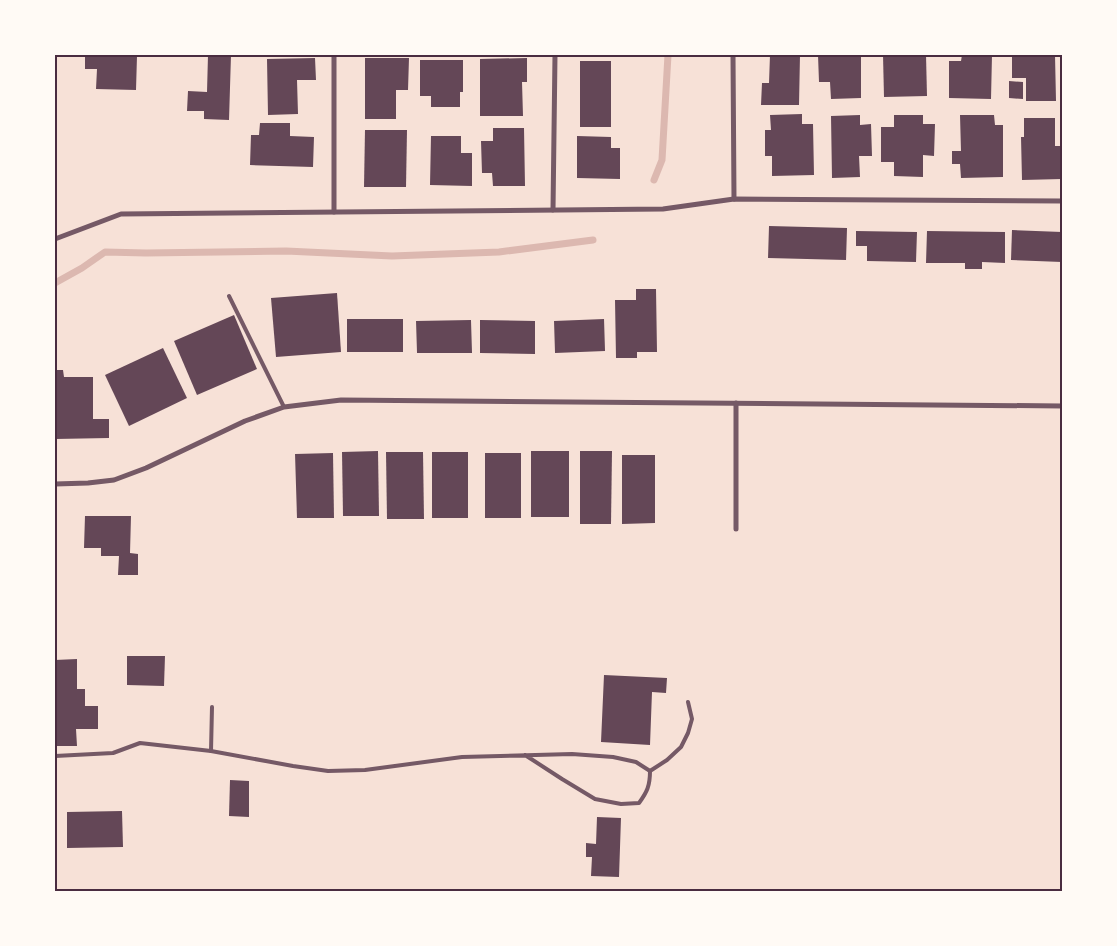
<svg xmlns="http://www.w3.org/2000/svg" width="1117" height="946" viewBox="0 0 1117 946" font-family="'Golos Text',sans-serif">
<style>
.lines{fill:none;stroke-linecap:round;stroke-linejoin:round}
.stream{stroke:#dcb8b0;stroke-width:7}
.building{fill:#644757}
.service{stroke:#755966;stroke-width:4}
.minor{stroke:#755966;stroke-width:5}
.neatline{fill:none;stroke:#4a2c40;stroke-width:2}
</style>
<rect width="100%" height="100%" fill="#f7e1d7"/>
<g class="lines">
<g class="stream">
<polyline points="654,180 662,160 668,55"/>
<polyline points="55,283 82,268 105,252 146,253 286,251 392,256 499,252 593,240"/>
</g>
</g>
<g class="building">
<polygon points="85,55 121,55 121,56 137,56 136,90 96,89 97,69 85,69"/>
<polygon points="208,55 231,55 229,120 204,119 204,111 187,111 188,91 207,92"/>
<polygon points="770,55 800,55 799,105 761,105 762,83 769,83"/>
<polygon points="818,55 861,55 861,98 831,99 830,82 819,82"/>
<polygon points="883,55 926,55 927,96 884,97"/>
<polygon points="962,55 992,55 991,99 949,98 949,61 961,61"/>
<polygon points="1012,55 1055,55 1056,101 1026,101 1026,78 1012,78"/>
<polygon points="315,58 316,80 297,80 298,114 268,115 267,59"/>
<polygon points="365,58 409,58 408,90 396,90 396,119 365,119"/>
<polygon points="527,58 527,82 522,82 523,116 480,116 480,59"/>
<polygon points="420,60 463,60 463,92 460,92 460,107 431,107 431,96 420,96"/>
<rect x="580" y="61" width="31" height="66"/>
<polygon points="1009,81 1023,82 1023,99 1009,98"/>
<polygon points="802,114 802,124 813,124 814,175 772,176 772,156 765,156 765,130 771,130 770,115"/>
<polygon points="860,115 860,125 871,124 872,156 859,156 860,177 832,178 831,116"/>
<polygon points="894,115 923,115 923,124 935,124 934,156 923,155 923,177 894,176 894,162 881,162 881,127 894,127"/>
<polygon points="960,115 994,115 995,125 1003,125 1003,177 961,178 960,164 952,164 952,151 961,151"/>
<polygon points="1024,118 1055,118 1055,146 1062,146 1062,179 1022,180 1021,137 1024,137"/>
<polygon points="260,123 290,123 290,136 314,137 313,167 250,165 251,135 259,135"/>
<polygon points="493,128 524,128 525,186 493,186 492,173 482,173 481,141 493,141"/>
<polygon points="365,130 407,130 406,187 364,187"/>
<polygon points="431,136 461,136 461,153 472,153 472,186 430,185"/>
<polygon points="577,136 611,137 611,148 620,148 620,179 577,178"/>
<polygon points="769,226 847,228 846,260 768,258"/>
<polygon points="1012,230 1062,232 1062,262 1011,260"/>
<polygon points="856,231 917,232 916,262 867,261 867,246 856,246"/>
<polygon points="927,231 1005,232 1005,263 982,262 982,269 965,269 965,263 926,263"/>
<polygon points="636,289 656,289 657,352 637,352 637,358 616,358 615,300 636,300"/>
<polygon points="337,293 341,352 276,357 271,298"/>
<polygon points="234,315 257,369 197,395 174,341"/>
<rect x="347" y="319" width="56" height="33"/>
<polygon points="604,319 605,351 555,353 554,321"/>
<polygon points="471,320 472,353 417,353 416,321"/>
<polygon points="480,320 535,321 535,354 480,353"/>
<polygon points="163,348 187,398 129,426 105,375"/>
<polygon points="55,370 63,370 64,377 93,377 93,419 109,419 109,438 55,439"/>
<polygon points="378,451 379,516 343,516 342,452"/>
<rect x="531" y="451" width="38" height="66"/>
<polygon points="580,451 612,451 611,524 580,524"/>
<polygon points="386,452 423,452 424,519 387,519"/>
<rect x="432" y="452" width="36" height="66"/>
<polygon points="333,453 334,518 297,518 295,454"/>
<rect x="485" y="453" width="36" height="65"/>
<polygon points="622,455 655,455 655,523 622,524"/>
<polygon points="85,516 131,516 130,553 138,554 138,575 118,575 119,556 101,556 101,548 84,548"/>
<polygon points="127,656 165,656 164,686 127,685"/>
<polygon points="77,659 77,689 85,689 85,706 98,706 98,729 76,729 77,746 55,746 55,660"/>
<polygon points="604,675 667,678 666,693 652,692 650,745 601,742"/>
<polygon points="230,780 249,781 249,817 229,816"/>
<polygon points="122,811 123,847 67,848 67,812"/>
<polygon points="597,817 621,818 619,877 591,876 592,857 586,857 586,843 596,844"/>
</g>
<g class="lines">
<g class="service">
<polyline points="229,296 284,407"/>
<polyline points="211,751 212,707"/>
<path d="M55,756L113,753L140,743L211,751L293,766L328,771L365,770L462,757L572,754L613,757L636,762L650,771C650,786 647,792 639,803L621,804L595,799L562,779L525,755"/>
<polyline points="650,771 667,760 681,747 688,733 692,719 688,702"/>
</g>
<g class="minor">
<polyline points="334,55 334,212"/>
<polyline points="733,55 734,199"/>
<polyline points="553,210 555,55"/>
<polyline points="55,239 121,214 663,209 734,199 1062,201"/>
<polyline points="55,484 88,483 114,480 146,468 245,421 284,407 341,400 1062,406"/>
<polyline points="736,529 736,403"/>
</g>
</g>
<rect width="1117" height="946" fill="none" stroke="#fffaf5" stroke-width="112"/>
<rect x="56" y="56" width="1005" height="834" class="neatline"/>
</svg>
